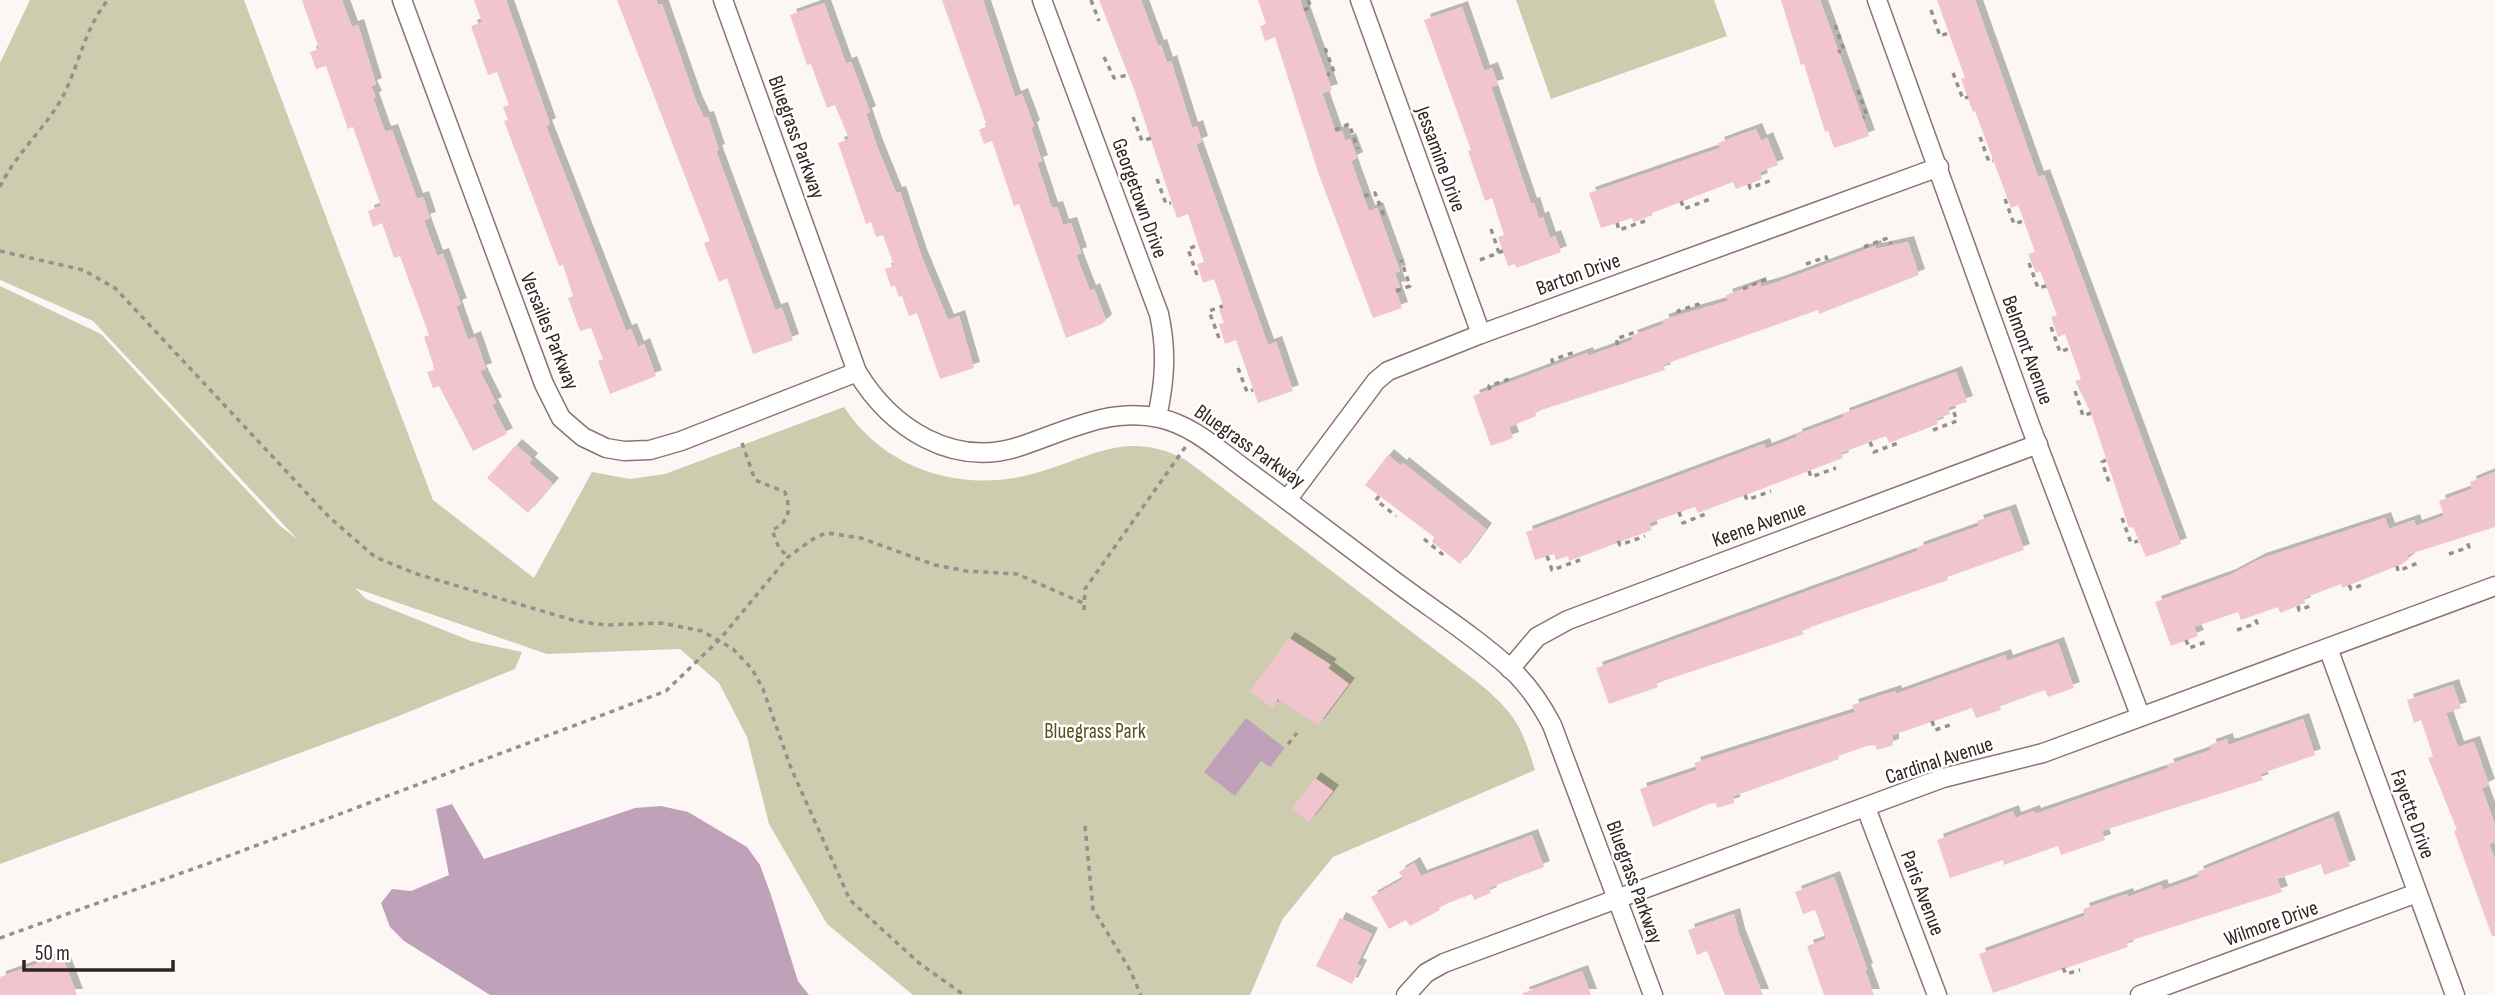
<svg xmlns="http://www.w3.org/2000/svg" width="2495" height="995" viewBox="0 0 2495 995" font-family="'Sofia Sans Condensed',sans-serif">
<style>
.green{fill:#cdccae}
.water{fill:#c0a1ba}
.building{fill:#f0c5cd;filter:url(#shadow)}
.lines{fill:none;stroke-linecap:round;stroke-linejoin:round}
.street-casing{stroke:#8c746c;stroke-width:21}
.path{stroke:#968f8c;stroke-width:3.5;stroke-dasharray:5 5;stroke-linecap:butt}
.street{stroke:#fff;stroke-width:18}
.labels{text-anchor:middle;stroke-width:5;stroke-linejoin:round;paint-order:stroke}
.street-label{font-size:21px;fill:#2e2420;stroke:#fff}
.park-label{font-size:21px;fill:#555115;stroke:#fff}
</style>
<defs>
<filter id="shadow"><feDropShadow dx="6" dy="-6" stdDeviation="0" flood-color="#0004"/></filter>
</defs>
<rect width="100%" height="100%" fill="#fcf7f5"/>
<g class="green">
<path d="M30,0H244L433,500L534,578L592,472L630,479L665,474L844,407C885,470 961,493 1032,474C1090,459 1125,428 1186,460L1480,684C1516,715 1521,725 1535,770L1333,857L1282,920L1250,995H913L827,924L769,824L747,737L719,683L680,649L547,654L355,588L366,599L471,641L522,652L515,669L386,721L0,864V286L101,334L279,525L298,540L93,321L0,280V63Z"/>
<polygon points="1516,0 1714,0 1727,36 1551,99"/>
</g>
<g class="water">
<polygon points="1246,718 1285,748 1270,767 1261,761 1235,796 1204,772"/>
<polygon points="452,804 484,859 635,808 661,806 688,812 747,847 760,865 771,895 798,981 809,995 490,995 404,941 390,927 381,903 392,889 411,891 449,875 436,809"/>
</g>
<g class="building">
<polygon points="302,0 342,0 352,27 358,25 376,84 371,86 376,97 373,98 385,132 392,130 417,199 423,197 430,218 424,220 437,256 443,254 456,291 461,304 456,306 468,340 475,337 486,369 480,371 496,403 492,405 507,434 473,451 439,386 433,388 427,372 435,370 424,337 429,335 400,256 394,258 382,223 373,227 368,211 381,206 353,127 348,129 326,66 316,69 310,52 319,49"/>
<polygon points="474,0 506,0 550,124 546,126 626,331 631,329 638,347 644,344 656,376 610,394 598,361 603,359 591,328 580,331 568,298 573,296 563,265 559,266 504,121 508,120 503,107 509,105 497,72 488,75 471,26 482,22"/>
<polygon points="617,0 656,0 658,5 662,4 696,101 704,118 708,117 719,150 716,151 775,310 782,308 793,340 753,354 727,278 719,282 704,243 710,241"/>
<polygon points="942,0 983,0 1015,97 1022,94 1034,126 1031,128 1042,161 1037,163 1052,208 1057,207 1063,225 1071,223 1081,253 1076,255 1090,291 1094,289 1106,320 1102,324 1066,338 1019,204 1014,206 992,141 984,144 979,130 987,126"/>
<polygon points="1099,0 1141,0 1158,46 1161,45 1167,63 1171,61 1192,128 1197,126 1202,142 1196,144 1268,345 1276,342 1293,391 1258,403 1236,340 1225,344 1219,324 1224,323 1219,310 1224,308 1214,279 1203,283 1197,264 1204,262 1188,214 1177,218 1135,92"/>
<polygon points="1258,0 1300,0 1332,90 1322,93 1336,133 1342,131 1345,141 1350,139 1357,158 1351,161 1369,211 1377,208 1400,271 1395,273 1400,287 1395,288 1402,308 1373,318 1319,175 1275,37 1265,41 1260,26 1266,24"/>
<polygon points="1781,0 1820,0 1869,136 1834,148 1828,131 1825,132 1804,64 1801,65"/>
<polygon points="1937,0 1975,0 2038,177 2044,175 2181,544 2146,557 2133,527 2129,528 2091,413 2075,381 2081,379 2065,334 2058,337 2051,317 2057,315 2040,271 2036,273 2028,254 2035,252 2018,205 2011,208 1975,111 1973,112 1961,79 1965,78"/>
<polygon points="824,3 846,64 851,62 870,112 866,114 877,146 896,193 900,192 921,255 948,320 959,316 974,368 940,379 917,313 909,316 902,296 899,297 895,286 891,287 885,269 894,266 883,235 876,237 871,222 866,224 838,143 849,139 835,105 827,108 811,64 807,65 790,15"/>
<polygon points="1462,7 1484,71 1492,68 1498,85 1491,87 1531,204 1534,203 1539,219 1543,217 1550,238 1555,236 1561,252 1516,268 1515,264 1508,266 1498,237 1504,235 1492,198 1485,201 1468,151 1471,150 1424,20"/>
<polygon points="1756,129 1761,141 1767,138 1778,165 1760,172 1762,179 1736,189 1733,182 1652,213 1653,215 1634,222 1632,218 1601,228 1589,193 1720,148 1718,143"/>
<polygon points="1908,242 1919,275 1819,314 1818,310 1693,354 1663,365 1665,370 1535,412 1536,416 1509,427 1513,438 1491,446 1473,396 1587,353 1588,356 1633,340 1631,336 1664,324 1662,320 1728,301 1726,295 1760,283 1761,287 1778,282 1875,246 1876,249"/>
<polygon points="1956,372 1967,402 1948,408 1950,414 1936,419 1938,424 1889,443 1886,436 1841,453 1843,458 1698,513 1695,507 1649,523 1652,530 1569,561 1568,556 1556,560 1554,554 1535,560 1526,532 1764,444 1766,449 1797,437 1796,435 1844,417 1843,414"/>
<polygon points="516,445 532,459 529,463 553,484 528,513 487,478"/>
<polygon points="1388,455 1401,466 1403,463 1486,529 1460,564 1432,542 1434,537 1365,485"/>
<polygon points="2495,472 2495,527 2407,555 2409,559 2402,564 2342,588 2341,584 2304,598 2305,603 2280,613 2278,607 2241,620 2238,612 2194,627 2198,636 2171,646 2155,602 2230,575 2260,559 2385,518 2389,529 2414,520 2416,526 2444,516 2439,501 2472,489 2470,482"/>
<polygon points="2010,510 2024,550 1947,577 1948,580 1802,630 1804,634 1657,683 1658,687 1609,704 1596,668 1918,551 1917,548 1979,526 1977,521"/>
<polygon points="1289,638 1331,665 1328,668 1349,684 1318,725 1278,699 1272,708 1250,691"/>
<polygon points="2058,643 2074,688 2048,697 2045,690 2000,706 2001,710 1976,718 1972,708 1893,735 1893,745 1877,750 1875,745 1867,746 1838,756 1839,759 1734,796 1734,803 1717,808 1716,803 1709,804 1653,827 1640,789 1697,770 1694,763 1855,712 1852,705 1895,691 1896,694 2005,655 2007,661"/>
<polygon points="2453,685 2461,708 2446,713 2458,747 2474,742 2489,785 2482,788 2495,825 2495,842 2489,844 2495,860 2495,936 2492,936 2454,831 2457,830 2428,758 2433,756 2421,720 2414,723 2407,700"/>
<polygon points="2303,719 2315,755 2260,774 2263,780 2102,831 2105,840 2061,855 2058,846 2004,865 2003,860 1950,878 1937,840 2013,811 2015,818 2034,811 2035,814 2169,768 2167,765 2211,750 2210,745 2227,739 2228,744 2232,744"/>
<polygon points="1315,778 1333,791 1309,822 1292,808"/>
<polygon points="2333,817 2350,866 2324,875 2321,864 2277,879 2282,892 2126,942 2128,947 1993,993 1979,954 2085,916 2083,909 2127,894 2128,897 2161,885 2163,890 2199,877 2197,872"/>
<polygon points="1532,835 1544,867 1489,888 1491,893 1474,900 1472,894 1438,907 1440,910 1410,926 1406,920 1389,929 1371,897 1403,879 1399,872 1414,863 1421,876"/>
<polygon points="1834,877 1867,969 1865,970 1874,995 1824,995 1807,946 1826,939 1815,910 1803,914 1795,892"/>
<polygon points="1734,914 1739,934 1763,995 1725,995 1707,951 1697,955 1688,930"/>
<polygon points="1340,918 1372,934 1357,964 1361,966 1352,984 1316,966"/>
<polygon points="62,955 77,995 0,995 0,977"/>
<polygon points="1582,971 1591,995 1523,995 1523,993"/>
</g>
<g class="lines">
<g class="street-casing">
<g id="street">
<polyline points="402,0 544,384 561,418 583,437 606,448 624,451 650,450 681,441 857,372"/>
<path d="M723,0L857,372C891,428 953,469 1021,446C1066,431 1110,407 1159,418C1193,425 1221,452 1249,472C1298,508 1345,544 1393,580C1433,610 1476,637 1512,670C1530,687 1541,704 1552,725L1653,995"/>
<path d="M1042,0L1159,314C1167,350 1165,381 1157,417"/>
<polyline points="1360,0 1481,334"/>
<polyline points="1877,0 2029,422 2140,715"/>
<polyline points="1287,500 1376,381 1388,371 1481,334 1939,167"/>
<polyline points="2328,648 2455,995"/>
<polyline points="1510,669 1537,637 1568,620 2038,444"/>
<polyline points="1866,808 1937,995"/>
<polyline points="1406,995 1426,973 1444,963 1943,778 2043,753 2495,586"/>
<polyline points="2140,995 2417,893"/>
</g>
</g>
<g class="path">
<polyline points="1091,0 1099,21"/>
<polyline points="1304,10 1311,7 1308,0"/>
<polyline points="1931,10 1940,36 1949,33"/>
<polyline points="1835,25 1844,50 1838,52"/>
<polyline points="1325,48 1334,72 1327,75"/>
<polyline points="1104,57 1114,78 1128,75"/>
<polyline points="1953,73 1963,99 1968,97"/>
<polyline points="1858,90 1867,116 1863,118"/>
<polyline points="1133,117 1142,141 1151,138"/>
<polyline points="1335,130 1349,124 1358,149"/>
<polyline points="1980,137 1989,162 1993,161"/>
<polyline points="1157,179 1166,204 1171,203"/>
<polyline points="1749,184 1750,188 1772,180"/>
<path d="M0,187C16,153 44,130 62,98C79,66 84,29 108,0"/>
<polyline points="1364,196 1375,193 1384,216"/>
<polyline points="2005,199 2014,224 2023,221"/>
<polyline points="1681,201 1684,209 1710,199"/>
<polyline points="1617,223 1619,230 1645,221"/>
<polyline points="1491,229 1499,253"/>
<polyline points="1864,247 1888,238 1891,244"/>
<polyline points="0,251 83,270 115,288 329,517 375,557 417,574 576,621 605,625 662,623 702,631 733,649 752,669 763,689 791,768 850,900 919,963 964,995"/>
<polyline points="1480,260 1503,251"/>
<polyline points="2029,263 2038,288 2046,286"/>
<polyline points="1806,264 1826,257 1827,260"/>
<polyline points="1197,275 1188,249 1198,245"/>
<polyline points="1743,289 1766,279"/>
<polyline points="1396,291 1410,286 1401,260"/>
<polyline points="1679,313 1678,311 1702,303"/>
<polyline points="2051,327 2060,352 2070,348"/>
<polyline points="1219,338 1209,311 1223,306"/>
<polyline points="1618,345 1616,339 1638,331"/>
<polyline points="1553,363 1552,360 1575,352"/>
<polyline points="1238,368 1247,392 1253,390"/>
<polyline points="1490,390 1489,386 1512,378"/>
<polyline points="2075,391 2083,416 2091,413"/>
<polyline points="1933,430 1957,421 1952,407"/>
<polyline points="1870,442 1874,452 1898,443"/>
<path d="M742,443L755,480L785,492C791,509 790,522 772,530L779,548L788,557"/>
<polyline points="2106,460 2102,462 2110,485"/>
<polyline points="1809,471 1811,477 1836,468"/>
<polyline points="1745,495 1747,500 1771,491"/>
<polyline points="1379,496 1376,500 1396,516"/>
<polyline points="1679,512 1683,523 1708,513"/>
<polyline points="2122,518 2131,543 2138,541"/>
<polyline points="1424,539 1442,554 1444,551"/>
<polyline points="1618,541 1620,545 1645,536"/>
<polyline points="2449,554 2469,547 2467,542"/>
<polyline points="1547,556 1552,570 1580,560"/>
<polyline points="2397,566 2398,571 2418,563"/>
<polyline points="2349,585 2351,589 2365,584"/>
<polyline points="2298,606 2299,610 2313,605"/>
<polyline points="1084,610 1085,589 1186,446"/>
<polyline points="2237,630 2257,623 2254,616"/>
<polyline points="2186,640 2189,648 2206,642"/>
<polyline points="1932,721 1935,730 1953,724"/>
<polyline points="1288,744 1297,733"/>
<polyline points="1085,826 1093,909 1130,970 1141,995"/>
<polyline points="0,938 215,861 666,691 720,639 788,557 816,537 827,533 861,538 935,565 966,571 1017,574 1083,603"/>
<polyline points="2063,968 2066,974 2080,970"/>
</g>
<use href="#street" class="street"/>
</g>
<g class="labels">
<g class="street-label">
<text transform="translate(797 137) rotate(70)" y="7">Bluegrass Parkway</text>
<text transform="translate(1441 159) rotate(70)" y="7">Jessamine Drive</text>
<text transform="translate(1140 198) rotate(70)" y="7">Georgetown Drive</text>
<text transform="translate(1578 274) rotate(-20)" y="7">Barton Drive</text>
<text transform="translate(550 331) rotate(68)" y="7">Versailes Parkway</text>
<text transform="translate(2028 350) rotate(70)" y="7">Belmont Avenue</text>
<text transform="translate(1250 446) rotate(35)" y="7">Bluegrass Parkway</text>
<text transform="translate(1759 524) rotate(-20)" y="7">Keene Avenue</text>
<text transform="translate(1939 760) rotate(-18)" y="7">Cardinal Avenue</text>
<text transform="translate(2413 814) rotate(70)" y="7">Fayette Drive</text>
<text transform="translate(1635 882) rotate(70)" y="7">Bluegrass Parkway</text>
<text transform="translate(1923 893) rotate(69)" y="7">Paris Avenue</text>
<text transform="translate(2271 923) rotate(-20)" y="7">Wilmore Drive</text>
</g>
<g class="park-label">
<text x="1095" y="738">Bluegrass Park</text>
</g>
</g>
<path d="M24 960v10h149v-10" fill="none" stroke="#2e2420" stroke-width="3.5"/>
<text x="35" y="960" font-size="21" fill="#2e2420" stroke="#ffffff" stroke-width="5" paint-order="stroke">50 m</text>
</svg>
